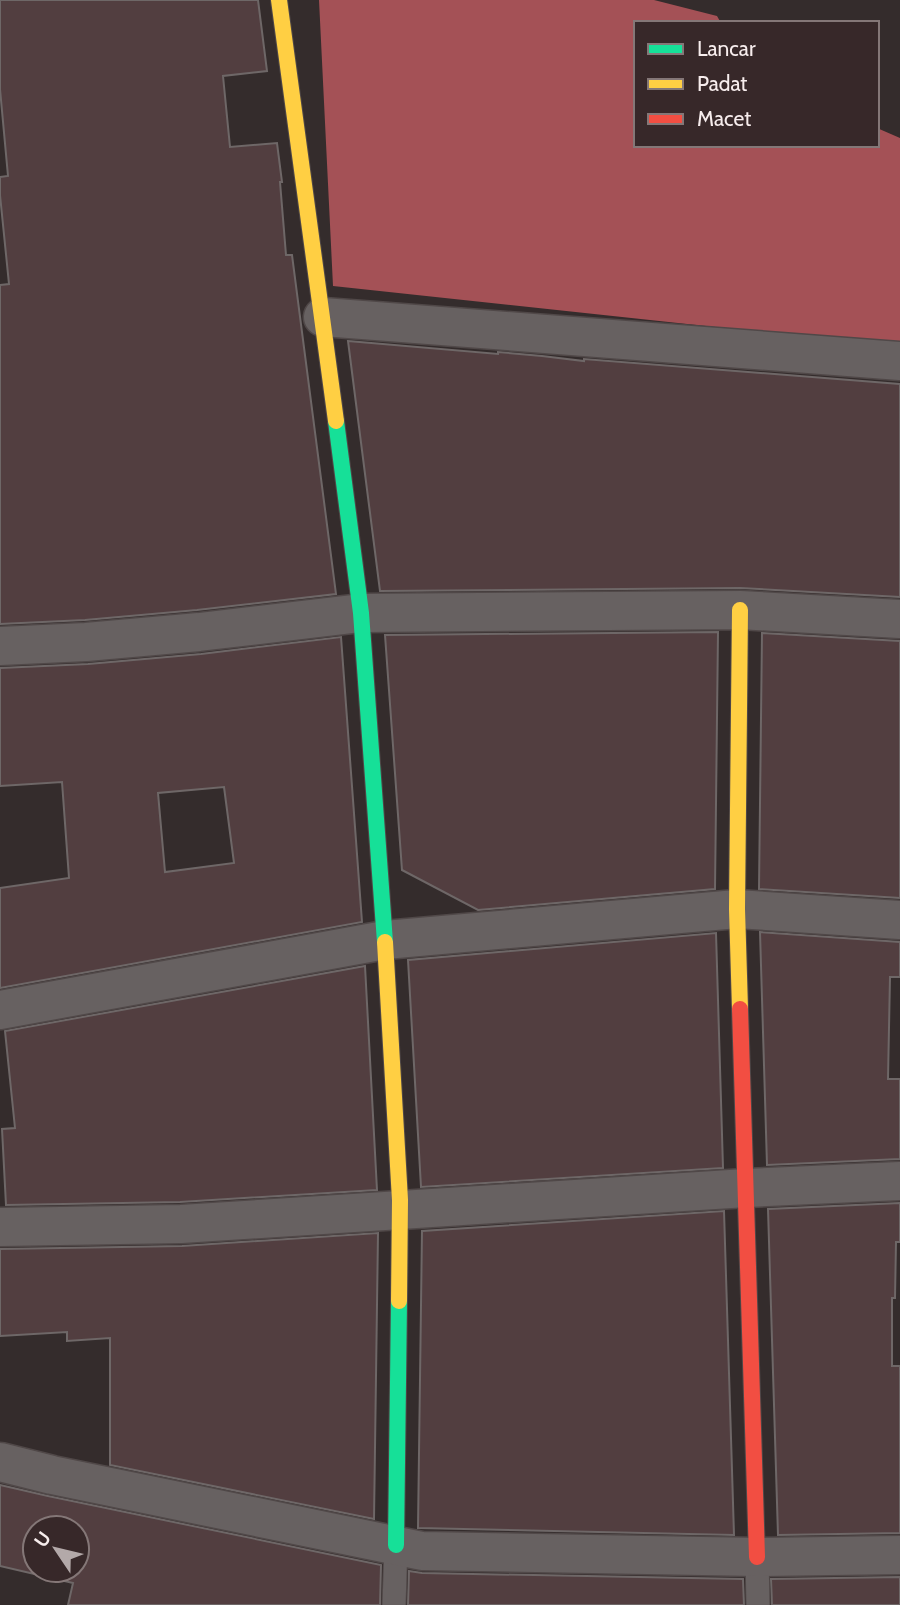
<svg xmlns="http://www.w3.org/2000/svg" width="900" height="1605" viewBox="0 0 900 1605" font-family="Cabin,sans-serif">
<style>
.water{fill:#a45156}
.building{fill:#523e40;stroke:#6e6767;stroke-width:2;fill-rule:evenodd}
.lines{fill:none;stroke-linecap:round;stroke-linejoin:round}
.lane-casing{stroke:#504848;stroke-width:25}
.street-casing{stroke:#504848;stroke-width:41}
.fast-casing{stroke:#504848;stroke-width:18}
.slow-casing{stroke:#504848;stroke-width:18}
.jam-casing{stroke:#504848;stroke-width:18}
.lane{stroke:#676161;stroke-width:23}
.street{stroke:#676161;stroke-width:38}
.fast{stroke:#16e098;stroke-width:16}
.slow{stroke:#ffcf43;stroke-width:16}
.jam{stroke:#f24e42;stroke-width:16}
</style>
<rect width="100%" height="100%" fill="#342c2c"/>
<polygon class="water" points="319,0 654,0 717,16 721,23 636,23 636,145 877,145 877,128 900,138 900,347 333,286"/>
<g class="building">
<polygon points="0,0 258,0 267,71 223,76 230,147 277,143 282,182 280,182 286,255 292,255 336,594 197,610 85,620 0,624 0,285 9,284 0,195 0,177 8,176 0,89"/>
<polygon points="348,341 498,354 498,352 542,356 584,361 584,359 900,384 900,597 740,588 380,591"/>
<polygon points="718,632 715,889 478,910 402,870 385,635"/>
<polygon points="762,633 900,641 900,898 759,889"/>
<path d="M341,637L362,922L0,988V888L69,878L62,782L0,786V668L88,664L201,654ZM224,787L234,863L165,872L158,793Z"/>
<polygon points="760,932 900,942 900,977 890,977 888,1079 900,1079 900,1159 767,1165"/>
<polygon points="716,933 723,1168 421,1187 408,960"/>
<polygon points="365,966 377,1190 180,1202 6,1205 2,1129 15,1128 5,1031"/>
<polygon points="900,1203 900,1242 896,1242 895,1298 892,1298 892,1366 900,1366 900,1533 778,1535 768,1209"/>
<polygon points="724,1211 734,1535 418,1528 422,1231"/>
<polygon points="378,1233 374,1519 110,1465 110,1338 67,1341 67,1332 0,1336 0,1249 182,1246"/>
<path d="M0,1485L48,1496L381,1565L380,1605H68L73,1583L0,1566ZM35,1528H77V1570H35Z"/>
<polygon points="409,1571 422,1573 743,1579 744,1605 408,1605"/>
<polygon points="900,1577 900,1605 772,1605 771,1579"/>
</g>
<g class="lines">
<g class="lane-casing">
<g id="lane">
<polyline points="757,1557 758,1605"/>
<polyline points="394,1605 396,1545"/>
</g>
</g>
<g class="street-casing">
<g id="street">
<polyline points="323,317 900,361"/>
<polyline points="0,646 86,642 199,632 361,613 740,610 900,619"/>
<polyline points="0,1010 385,940 737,909 900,920"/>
<polyline points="0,1227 181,1224 746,1188 900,1181"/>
<polyline points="0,1462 52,1475 422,1551 757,1557 900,1555"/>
</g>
</g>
<g class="fast-casing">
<g id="fast">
<polyline points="336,421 361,613 385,942"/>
<polyline points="396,1545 399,1301"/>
</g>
</g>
<g class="slow-casing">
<g id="slow">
<polyline points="279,0 336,421"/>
<polyline points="740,610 737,909 740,1009"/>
<polyline points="385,942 400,1200 399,1301"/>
</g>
</g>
<g class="jam-casing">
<polyline id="jam" points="740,1009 757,1557"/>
</g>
<use href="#lane" class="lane"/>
<use href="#street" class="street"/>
<use href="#fast" class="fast"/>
<use href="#slow" class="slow"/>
<use href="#jam" class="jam"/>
</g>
<rect x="634" y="21" width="245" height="126" fill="#372829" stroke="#847777" stroke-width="2"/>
<rect x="648" y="44" width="35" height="10" fill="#16e098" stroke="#847777" stroke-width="2"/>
<text x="697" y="56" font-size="21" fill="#f7eded">Lancar</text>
<rect x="648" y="79" width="35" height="10" fill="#ffcf43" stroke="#847777" stroke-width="2"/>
<text x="697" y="91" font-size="21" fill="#f7eded">Padat</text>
<rect x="648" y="114" width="35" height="10" fill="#f24e42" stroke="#847777" stroke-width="2"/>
<text x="697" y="126" font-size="21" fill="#f7eded">Macet</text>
<g transform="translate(56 1549) rotate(305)"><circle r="33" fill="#372829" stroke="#847777" stroke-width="2"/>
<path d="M0-5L12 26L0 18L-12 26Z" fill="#b3a9a9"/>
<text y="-10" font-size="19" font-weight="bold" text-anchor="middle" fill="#f7eded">U</text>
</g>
</svg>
